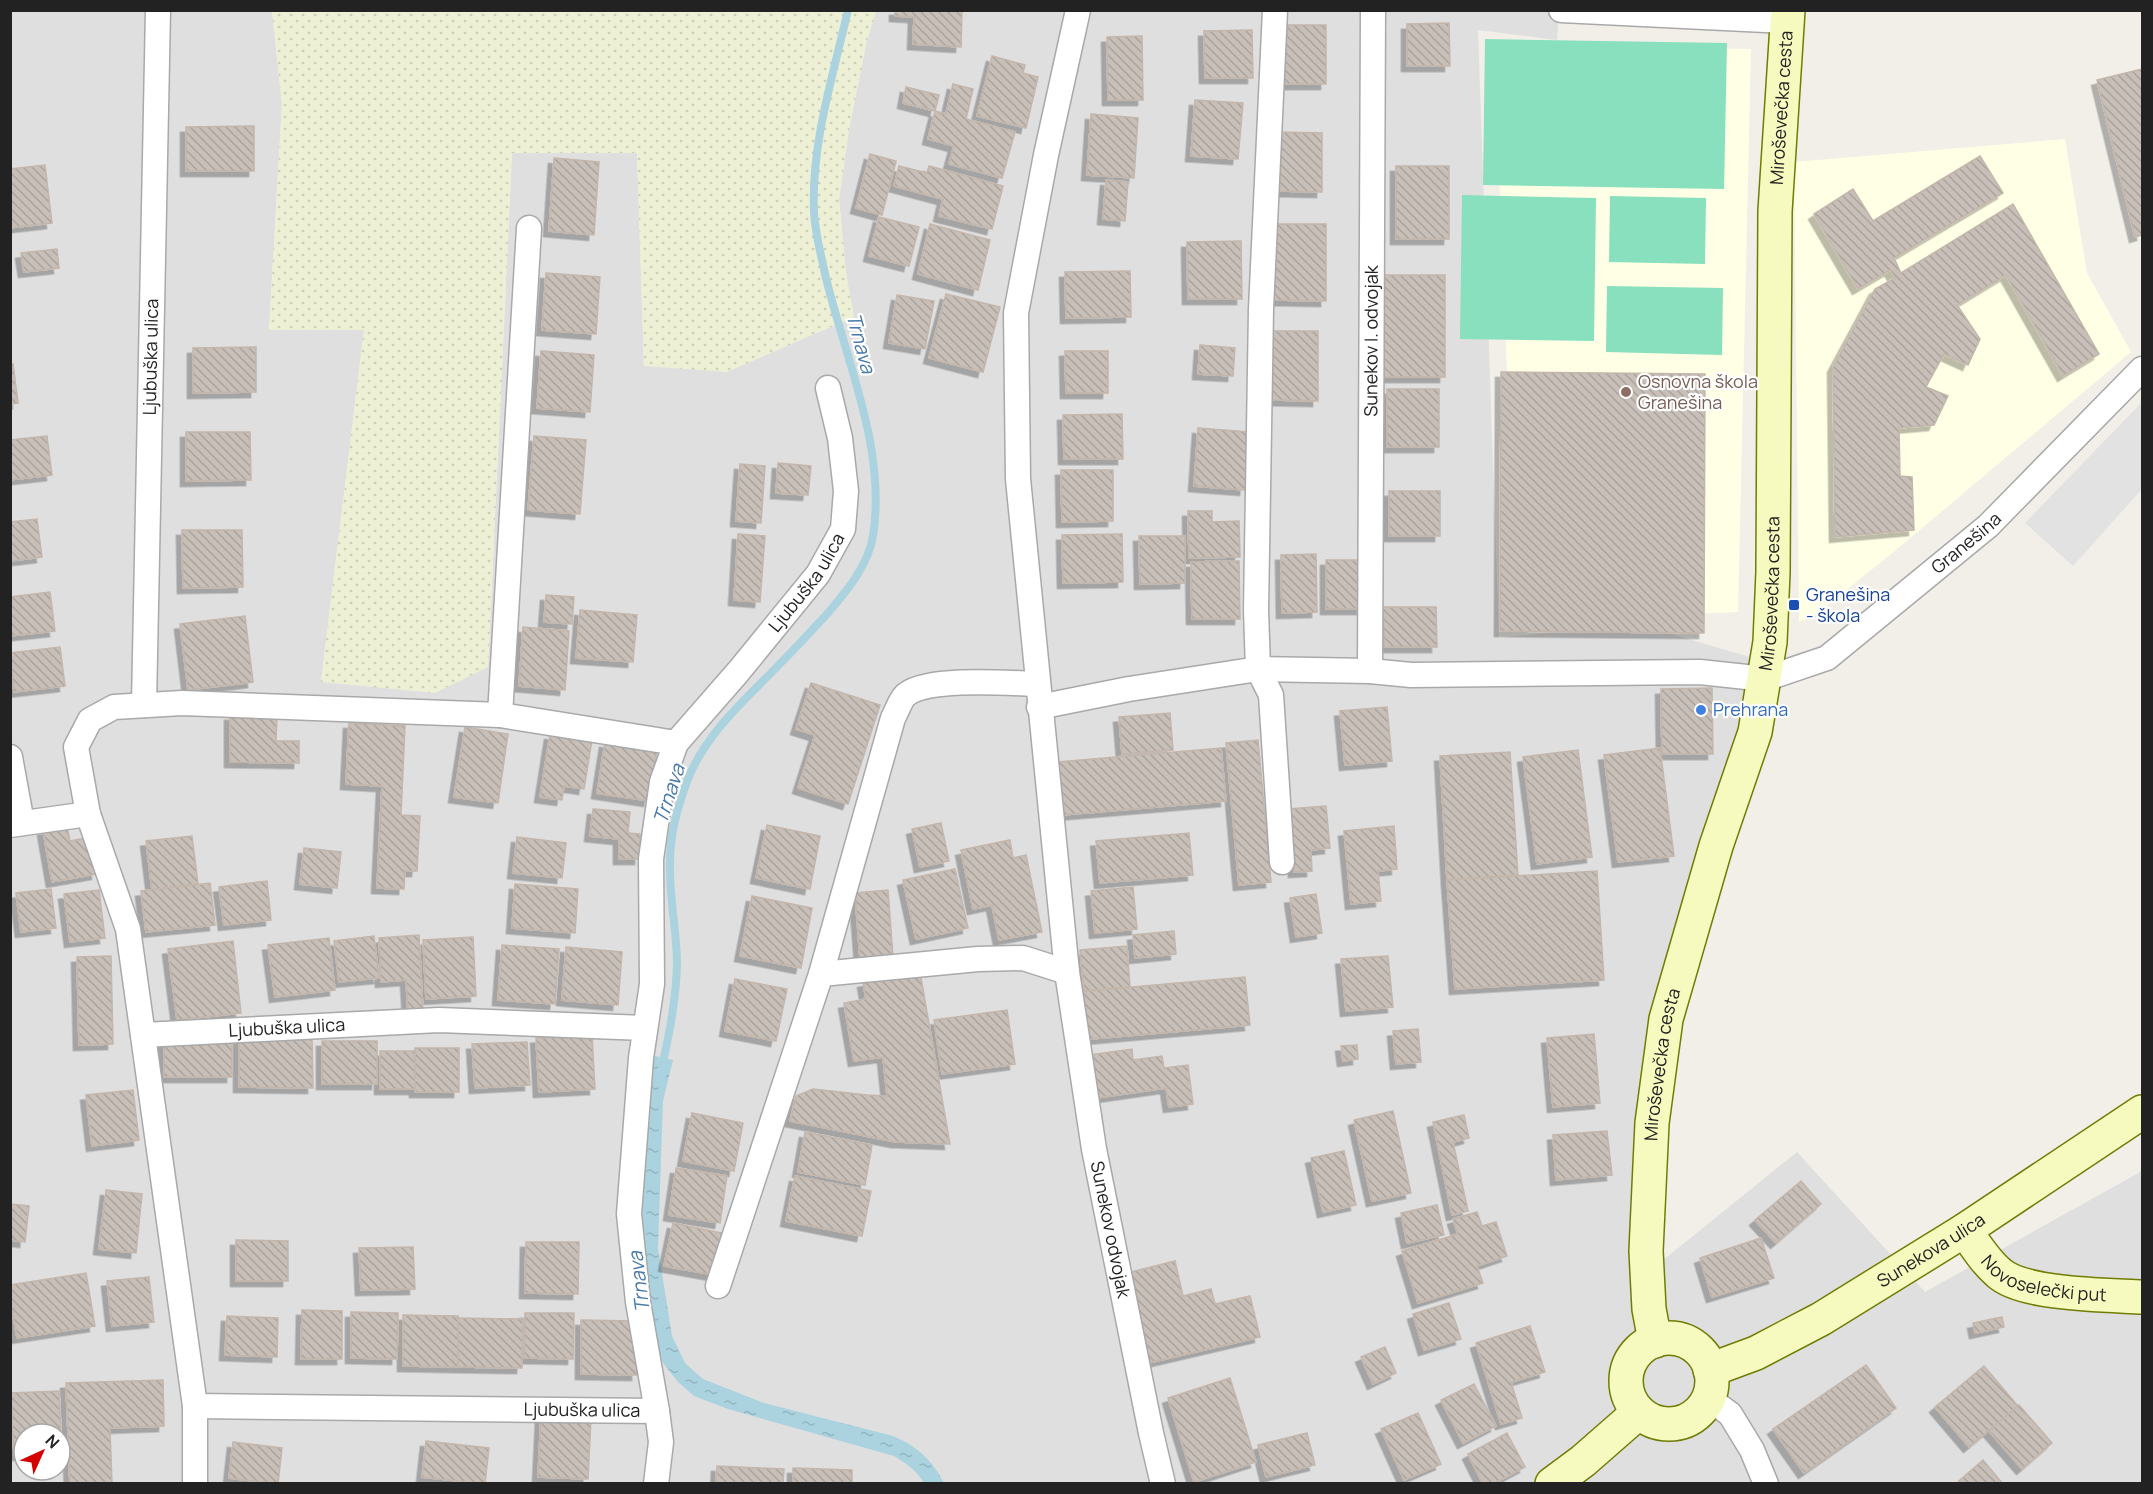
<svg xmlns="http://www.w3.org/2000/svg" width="2153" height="1494" viewBox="0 0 2153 1494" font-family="Manrope,sans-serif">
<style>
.residential{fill:#e0dfdf;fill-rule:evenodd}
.education{fill:#ffffe5}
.farmland{fill:url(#farmland-dots)}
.pitch{fill:#88e0be}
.parking{fill:#e2e2e2}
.water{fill:url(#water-ripples)}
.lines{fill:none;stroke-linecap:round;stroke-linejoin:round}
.stream{stroke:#aad3df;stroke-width:8}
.building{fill:url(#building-back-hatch);stroke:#c4b6ab;stroke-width:1.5;filter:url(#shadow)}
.street-casing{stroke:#a9a9a9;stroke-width:27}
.secondary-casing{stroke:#707d05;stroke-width:36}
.street{stroke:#fff;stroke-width:24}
.secondary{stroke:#f7fabf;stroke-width:33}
.education-dot{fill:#8d6e63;stroke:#fff;stroke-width:2}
.transit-dot{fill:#1a4fb4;stroke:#fff;stroke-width:2}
.shop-dot{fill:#3f7fe0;stroke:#fff;stroke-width:2}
.labels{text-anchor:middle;stroke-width:4.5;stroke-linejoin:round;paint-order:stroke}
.street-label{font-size:18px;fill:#222;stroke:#fff}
.education-label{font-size:18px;fill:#785e54;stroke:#fff;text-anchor:start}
.transit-label{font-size:18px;fill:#164399;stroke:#fff;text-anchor:start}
.shop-label{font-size:18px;fill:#366cbe;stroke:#fff;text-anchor:start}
.water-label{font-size:20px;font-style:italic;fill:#4a7aab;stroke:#fff}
</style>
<defs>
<pattern id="farmland-dots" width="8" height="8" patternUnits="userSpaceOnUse" patternTransform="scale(1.5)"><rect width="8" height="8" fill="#eef0d5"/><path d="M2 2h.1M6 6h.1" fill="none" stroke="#ccceb7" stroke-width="1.8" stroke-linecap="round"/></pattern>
<pattern id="water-ripples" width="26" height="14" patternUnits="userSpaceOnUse" patternTransform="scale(1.5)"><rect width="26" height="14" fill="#aad3df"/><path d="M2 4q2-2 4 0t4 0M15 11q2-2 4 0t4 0" fill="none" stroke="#92b5bf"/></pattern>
<pattern id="building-back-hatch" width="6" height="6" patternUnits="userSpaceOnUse" patternTransform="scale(1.5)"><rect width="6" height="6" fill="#c7bfb8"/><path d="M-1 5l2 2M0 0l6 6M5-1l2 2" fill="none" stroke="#aba49e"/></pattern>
<filter id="shadow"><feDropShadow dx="-5.5" dy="5.5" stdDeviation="0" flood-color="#0004"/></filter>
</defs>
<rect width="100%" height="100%" fill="#f2efe9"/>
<path class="residential" d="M10,11H272L282,104L269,330H364L321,682L488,667L512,153H637L644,366L854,317L846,273L839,199L849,129L867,40L876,11H1559L1557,40L1478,30L1499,638L1634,623L1753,658L1733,755L1663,978L1645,1048L1636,1282L1797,1152L1925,1292L2142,1171V1483H11ZM24,1434H60V1470H24Z"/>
<g class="education">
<polygon points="1494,44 1751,49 1738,612 1517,622"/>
<polygon points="2065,139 2087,273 2131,352 1896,550 1814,616 1799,622 1794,162"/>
</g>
<polygon class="farmland" points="272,11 876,11 867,40 849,129 839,199 846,273 854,317 727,372 644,366 637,153 512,153 488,667 435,693 321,682 364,330 269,330 282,104"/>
<g class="pitch">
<polygon points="1485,39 1727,43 1724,189 1483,185"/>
<polygon points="1462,195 1596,198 1594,341 1460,339"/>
<polygon points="1610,196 1706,198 1705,264 1609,262"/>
<polygon points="1607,286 1723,288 1722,355 1606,352"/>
</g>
<polygon class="parking" points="2142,402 2142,489 2073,566 2025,523"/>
<path class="water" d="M651,1055L673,1060L663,1101L658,1248L672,1336L685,1363L703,1379L764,1403L893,1436C917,1446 932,1460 944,1483H924C916,1470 907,1464 894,1456L728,1409L694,1396L678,1382L663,1363L656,1343L640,1237L644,1094Z"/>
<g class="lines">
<path class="stream" d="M662,1066C670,1032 677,995 677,959C676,927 669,895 670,862C670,835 678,805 688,779C704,738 738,706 768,676C788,656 808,635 827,614C846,592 868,566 873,536C887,448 845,359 825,274C821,254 815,233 814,212C811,144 833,76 848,10"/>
</g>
<g class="building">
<polygon points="895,10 962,10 961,47 913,44 914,17 895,16"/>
<polygon points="1449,23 1450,66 1407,66 1407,24"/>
<rect x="1284" y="25" width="42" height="59"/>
<polygon points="1252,30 1253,78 1205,78 1204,31"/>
<polygon points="1142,36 1143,100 1108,100 1107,37"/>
<polygon points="992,56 1025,65 1023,73 1038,77 1026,128 977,116"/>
<polygon points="2142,69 2142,235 2135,237 2097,80"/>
<polygon points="953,84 973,89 966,119 1015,132 1002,178 949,164 954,146 928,139 935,111 946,114"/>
<polygon points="906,87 939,95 935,111 903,103"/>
<polygon points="1195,100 1243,103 1238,159 1191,156"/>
<polygon points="1091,114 1138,118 1134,178 1087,175"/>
<polygon points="254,126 254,171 186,171 186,127"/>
<polygon points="1277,132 1322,133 1322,192 1277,191"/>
<polygon points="870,154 896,161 882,215 856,208"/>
<polygon points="1980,156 2003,193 1894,258 1901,273 2013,204 2099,354 2063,376 2006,275 1957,305 1980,339 1968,365 1944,354 1926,387 1948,396 1934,425 1899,428 1900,476 1912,477 1914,530 1835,537 1833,367 1875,289 1895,278 1890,270 1858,289 1814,214 1853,189 1873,221"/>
<polygon points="554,158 599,162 594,235 549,231"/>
<polygon points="45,165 52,223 10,228 10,169"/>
<polygon points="899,166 927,173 929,166 1003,186 992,229 939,216 943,199 894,186"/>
<rect x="1396" y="166" width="53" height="73"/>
<polygon points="1106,180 1128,182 1125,221 1103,219"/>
<polygon points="879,217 919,227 909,266 869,256"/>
<polygon points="930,224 990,240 978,290 918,274"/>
<polygon points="1273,224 1326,224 1326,301 1273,300"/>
<polygon points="1241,241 1242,299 1188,299 1187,242"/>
<polygon points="57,249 59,268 24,272 21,253"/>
<polygon points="1130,271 1131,317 1066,318 1065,272"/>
<polygon points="546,273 600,277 596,334 542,330"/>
<rect x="1383" y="275" width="62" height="102"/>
<polygon points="946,294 1000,307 983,372 929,358"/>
<polygon points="897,295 934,301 925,349 889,343"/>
<polygon points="1271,331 1318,331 1318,401 1271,400"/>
<polygon points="1200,345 1235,348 1233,376 1198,374"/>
<polygon points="256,347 256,392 193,393 193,348"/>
<polygon points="541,351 594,355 590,412 537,408"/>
<polygon points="1065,351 1108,351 1108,393 1066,393"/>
<polygon points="10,364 13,364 18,403 10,404"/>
<polygon points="1501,372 1705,374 1704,633 1500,631"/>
<rect x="1387" y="389" width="52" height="58"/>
<polygon points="1122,414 1123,459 1064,459 1063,415"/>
<polygon points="1198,428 1249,432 1245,490 1194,486"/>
<polygon points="186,432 250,432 251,480 186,481"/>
<polygon points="47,436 52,475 10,480 10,440"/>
<polygon points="534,436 586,440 580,514 528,510"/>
<polygon points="778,463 811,466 808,495 776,493"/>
<polygon points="740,464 765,466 761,523 736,521"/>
<polygon points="1061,470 1113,470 1113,521 1062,522"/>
<rect x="1389" y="491" width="51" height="45"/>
<polygon points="1188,511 1212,511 1212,522 1239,521 1240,557 1189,558"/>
<polygon points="37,519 42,557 10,561 10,522"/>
<polygon points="182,530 242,530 243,587 183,588"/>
<polygon points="738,534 765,536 760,602 734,600"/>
<polygon points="1122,534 1123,582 1063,583 1062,535"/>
<polygon points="1139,536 1185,536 1185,583 1140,584"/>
<polygon points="1316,554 1317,612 1282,613 1281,555"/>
<polygon points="1326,560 1361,560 1362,609 1326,609"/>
<polygon points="1239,561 1240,619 1192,619 1191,562"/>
<polygon points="50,592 55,631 10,636 10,597"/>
<polygon points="546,595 574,597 572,624 544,622"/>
<polygon points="1383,607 1436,607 1437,647 1384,647"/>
<polygon points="580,610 637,615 633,662 576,658"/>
<polygon points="245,616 253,682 188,690 180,624"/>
<polygon points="523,627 569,631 565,690 519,686"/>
<polygon points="60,647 65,686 14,692 10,653"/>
<polygon points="811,683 880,705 848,804 798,788 815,735 796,729"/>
<polygon points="1712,688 1713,754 1662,754 1661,689"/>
<polygon points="1387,707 1392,761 1345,765 1340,711"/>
<polygon points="1170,713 1173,750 1122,754 1119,717"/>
<polygon points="230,715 277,716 276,741 299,741 299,763 230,762"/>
<polygon points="349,723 405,726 401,815 420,816 417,871 405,871 404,889 377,888 382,786 346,784"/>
<polygon points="465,727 508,734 498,803 454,797"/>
<polygon points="550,734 592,740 584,789 564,786 562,800 540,797"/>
<polygon points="1258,740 1271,882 1239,885 1226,743"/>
<polygon points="605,742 657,750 649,801 597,793"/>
<polygon points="1221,748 1226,801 1063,815 1058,762"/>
<polygon points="1660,748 1674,856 1618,862 1604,755"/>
<polygon points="1578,750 1592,857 1537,864 1523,757"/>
<polygon points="1510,752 1518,875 1447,880 1440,756"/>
<polygon points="1326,806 1330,848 1311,850 1312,871 1294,872 1288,809"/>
<polygon points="593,809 630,812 628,833 640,834 640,859 619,859 619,839 590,836"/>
<polygon points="941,823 949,861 920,867 912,829"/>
<polygon points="767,825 820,836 810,889 756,878"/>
<polygon points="67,826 70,841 91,837 97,874 52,882 43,830"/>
<polygon points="1394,826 1397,869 1378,871 1381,901 1351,904 1344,831"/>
<polygon points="1189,833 1193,875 1100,883 1096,841"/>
<polygon points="192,836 198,884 152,890 146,841"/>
<polygon points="517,837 566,843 562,878 513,873"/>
<polygon points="1010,840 1013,858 1026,855 1042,932 999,940 992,905 973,909 961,850"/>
<polygon points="304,848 341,852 337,888 300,884"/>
<polygon points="955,869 968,928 916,939 903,880"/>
<polygon points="1597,871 1604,980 1455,989 1447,880"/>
<polygon points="267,881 271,920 224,925 219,887"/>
<polygon points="210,883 215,925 146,932 141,891"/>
<polygon points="515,884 578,889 575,933 512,928"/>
<polygon points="1133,887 1137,929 1095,933 1091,891"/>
<polygon points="51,889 56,928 21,932 16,893"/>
<polygon points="99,890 105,938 70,942 64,894"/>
<polygon points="888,890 893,957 860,959 855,893"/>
<polygon points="1316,894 1322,933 1296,937 1290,898"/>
<polygon points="752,896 812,908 801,968 740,956"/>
<polygon points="1174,931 1176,954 1135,958 1133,935"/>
<polygon points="419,935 423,1012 408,1012 406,980 381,982 379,938"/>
<polygon points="374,936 379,978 339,982 334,941"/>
<polygon points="473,937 476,996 426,999 423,940"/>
<polygon points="329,938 335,990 275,997 268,945"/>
<polygon points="233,941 241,1013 177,1020 168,949"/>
<polygon points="502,945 559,949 555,1004 498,1000"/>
<polygon points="1127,946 1130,987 1084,991 1080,950"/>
<polygon points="566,947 622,952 618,1005 562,1000"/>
<polygon points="111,956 113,1044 79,1045 77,957"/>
<polygon points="1388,956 1393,1007 1346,1011 1341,959"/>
<polygon points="920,972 950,1144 896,1142 790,1121 796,1096 813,1089 867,1095 887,1096 883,1057 854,1061 844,1003 866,999 863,982"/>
<polygon points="1245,977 1250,1025 1080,1040 1076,992"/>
<polygon points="735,979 787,989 776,1041 725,1031"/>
<polygon points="1007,1010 1015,1064 942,1074 934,1020"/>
<polygon points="1418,1029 1421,1062 1396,1064 1393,1031"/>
<polygon points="1594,1034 1600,1103 1553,1107 1547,1038"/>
<polygon points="239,1035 312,1035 313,1088 239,1087"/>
<polygon points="592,1035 595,1089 539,1092 536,1038"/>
<rect x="164" y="1037" width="68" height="40"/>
<rect x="322" y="1041" width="55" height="43"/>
<polygon points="527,1042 530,1085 475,1088 472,1044"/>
<polygon points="1357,1045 1358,1059 1343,1061 1341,1046"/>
<rect x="415" y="1048" width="44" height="44"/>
<polygon points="1132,1049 1133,1060 1162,1056 1164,1068 1188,1065 1193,1104 1169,1107 1166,1088 1097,1098 1090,1055"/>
<rect x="380" y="1051" width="35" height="38"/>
<polygon points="133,1090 139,1140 92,1146 86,1095"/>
<polygon points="1393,1111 1411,1193 1372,1201 1354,1120"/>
<polygon points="692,1113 743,1123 734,1171 683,1161"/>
<polygon points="1464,1115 1469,1138 1453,1142 1468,1211 1452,1215 1433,1122"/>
<polygon points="1607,1131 1612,1175 1556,1180 1553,1135"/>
<polygon points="805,1132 872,1145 865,1185 798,1172"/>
<polygon points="1344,1151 1356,1205 1323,1212 1311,1158"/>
<polygon points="676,1168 727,1176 720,1223 669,1215"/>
<polygon points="795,1176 871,1191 862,1236 786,1221"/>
<polygon points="1801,1181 1821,1204 1776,1243 1755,1220"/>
<polygon points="106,1190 142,1194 136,1253 99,1249"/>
<polygon points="10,1204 29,1206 25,1242 10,1240"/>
<polygon points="1437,1205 1444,1235 1407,1243 1401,1213"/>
<polygon points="1477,1212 1482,1226 1496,1222 1507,1256 1477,1266 1483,1283 1418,1303 1402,1251 1458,1234 1453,1219"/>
<polygon points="673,1223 722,1233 714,1275 664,1266"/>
<polygon points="1761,1238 1774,1278 1712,1297 1700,1258"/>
<polygon points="236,1240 288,1241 288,1281 236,1281"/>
<polygon points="526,1242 579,1242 578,1294 525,1293"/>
<polygon points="413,1247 415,1289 361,1290 359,1248"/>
<polygon points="1175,1261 1183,1296 1211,1289 1215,1304 1250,1296 1260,1337 1148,1363 1127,1273"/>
<polygon points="86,1273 95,1326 17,1338 10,1299 10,1285"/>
<polygon points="149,1277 154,1322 112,1326 107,1281"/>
<polygon points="1449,1303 1461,1339 1424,1350 1413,1314"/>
<polygon points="302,1310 342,1311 342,1359 301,1359"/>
<polygon points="351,1312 398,1313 397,1359 351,1358"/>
<polygon points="525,1313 574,1313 573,1359 524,1358"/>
<polygon points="403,1315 458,1316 458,1367 403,1366"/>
<polygon points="227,1316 278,1318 277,1357 225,1355"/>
<polygon points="2002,1317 2004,1327 1975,1333 1973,1323"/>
<polygon points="458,1318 523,1319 522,1368 458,1367"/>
<polygon points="581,1320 637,1321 637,1375 581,1374"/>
<polygon points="1530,1326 1545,1372 1511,1382 1522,1418 1501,1424 1476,1343"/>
<polygon points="1385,1347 1396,1373 1373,1384 1361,1357"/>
<polygon points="1866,1365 1896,1408 1804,1473 1773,1429"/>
<polygon points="1984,1366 2018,1406 1969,1447 1935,1407"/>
<polygon points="1230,1378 1256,1462 1194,1482 1168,1398"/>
<polygon points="163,1380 164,1426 110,1428 112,1484 70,1484 66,1383"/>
<polygon points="1474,1384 1496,1426 1463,1443 1441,1400"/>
<polygon points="59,1391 62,1454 60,1454 60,1434 24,1434 24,1455 14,1455 11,1393"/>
<polygon points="2019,1405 2052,1443 2022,1469 1989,1431"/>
<polygon points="1418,1413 1441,1464 1404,1480 1381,1429"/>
<polygon points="541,1416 591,1418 588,1479 538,1477"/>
<polygon points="1307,1433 1315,1465 1266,1477 1258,1445"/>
<polygon points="1507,1433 1525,1467 1493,1484 1483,1484 1468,1454"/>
<polygon points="426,1441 489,1448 485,1484 422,1477"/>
<polygon points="233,1442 282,1448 278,1484 229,1478"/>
<polygon points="1983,1460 2003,1484 1961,1484 1959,1481"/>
<polygon points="717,1466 784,1469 783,1484 716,1484"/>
<polygon points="793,1468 852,1470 852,1484 793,1484"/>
</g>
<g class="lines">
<g class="street-casing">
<g id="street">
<path id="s1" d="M1078,10L1046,155L1016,313L1018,479L1067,972L1094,1149L1151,1433L1163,1484"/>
<polyline points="1275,10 1261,309 1256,610 1258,669 1271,695 1282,862"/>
<polyline points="1561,10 1787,21"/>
<path id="s2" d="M1370,671L1373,10"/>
<path id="s3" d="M144,705L158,10"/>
<path id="s4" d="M1039,707L1129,689L1258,669L1370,671L1411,675L1700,672L1765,679L1827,658L1988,526L2142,369"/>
<polyline points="500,715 529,228"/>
<polyline points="10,757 22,823"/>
<polyline points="10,825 88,814"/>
<polyline points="821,974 978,959 1023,958 1067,972"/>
<path id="s5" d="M143,1035L439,1020L645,1028"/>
<path d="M718,1286L821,974L893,718C897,711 901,698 907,694C930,677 1008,683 1038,684"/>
<polyline points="1708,1398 1730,1414 1752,1450 1766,1484"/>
<path id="s6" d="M195,1406L657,1411L638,1302L629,1214L641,1058L652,984L651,859L662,782L676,743L738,672L818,574L843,529L846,491L840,438L828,388"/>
<polyline points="195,1484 195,1406 128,929 88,814 76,747 90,720 114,707 182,703 500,715 676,743"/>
<polyline points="656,1484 661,1442 657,1411"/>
</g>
</g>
<g class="secondary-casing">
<g id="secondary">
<path id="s7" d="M1965,1230C1975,1245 1985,1261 1999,1273C2023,1295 2109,1295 2142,1297"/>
<circle cx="1669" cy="1381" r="43"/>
<path id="s8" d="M1655,1341L1649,1309L1646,1251L1652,1123L1666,1019L1716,846L1755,732L1770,642L1773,572L1775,211L1788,10"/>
<path id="s9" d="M1710,1370L1756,1353L1821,1319L1965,1230L2142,1112"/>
<polyline points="1552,1484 1583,1461 1639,1412"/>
</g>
</g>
<use href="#street" class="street"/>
<use href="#secondary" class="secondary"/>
</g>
<circle class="education-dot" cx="1626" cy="392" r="6"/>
<rect class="transit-dot" x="1788" y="599" width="12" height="12" rx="3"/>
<circle class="shop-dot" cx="1701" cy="710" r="6"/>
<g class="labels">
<g class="street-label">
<text dy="6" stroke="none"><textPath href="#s8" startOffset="1250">Miroševečka cesta</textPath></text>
<text dy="6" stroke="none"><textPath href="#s2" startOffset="330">Sunekov I. odvojak</textPath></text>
<text dy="6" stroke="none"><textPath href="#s3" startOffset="348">Ljubuška ulica</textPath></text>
<text dy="6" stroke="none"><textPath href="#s4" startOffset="976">Granešina</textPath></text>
<text dy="6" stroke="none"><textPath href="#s6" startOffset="1344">Ljubuška ulica</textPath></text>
<text dy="6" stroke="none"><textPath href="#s8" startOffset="764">Miroševečka cesta</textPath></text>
<text dy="6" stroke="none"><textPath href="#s5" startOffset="144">Ljubuška ulica</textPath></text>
<text dy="6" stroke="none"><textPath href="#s8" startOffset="278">Miroševečka cesta</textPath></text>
<text dy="6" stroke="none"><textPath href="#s1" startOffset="1232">Sunekov odvojak</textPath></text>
<text dy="6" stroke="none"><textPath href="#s9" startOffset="252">Sunekova ulica</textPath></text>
<text dy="6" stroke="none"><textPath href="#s7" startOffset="100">Novoselečki put</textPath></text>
<text dy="6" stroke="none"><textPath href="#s6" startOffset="387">Ljubuška ulica</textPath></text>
</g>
<g class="education-label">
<text x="1638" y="388">Osnovna škola<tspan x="1638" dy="21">Granešina</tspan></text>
</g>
<g class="transit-label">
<text x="1806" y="601">Granešina<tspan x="1806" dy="21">- škola</tspan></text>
</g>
<g class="shop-label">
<text x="1713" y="716">Prehrana</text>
</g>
<g class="water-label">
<text transform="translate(861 343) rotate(75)" y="7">Trnava</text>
<text transform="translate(669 794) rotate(-72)" y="7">Trnava</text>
<text transform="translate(639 1282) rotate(-97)" y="7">Trnava</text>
</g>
</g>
<rect width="2153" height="1494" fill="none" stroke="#222222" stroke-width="24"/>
<g transform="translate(42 1452) rotate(45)"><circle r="28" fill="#ffffff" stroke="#a7a7a7" stroke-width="1.5"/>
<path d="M0-4.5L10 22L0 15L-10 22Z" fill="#d40000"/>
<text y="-9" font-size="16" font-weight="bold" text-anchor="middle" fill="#222222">N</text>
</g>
</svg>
